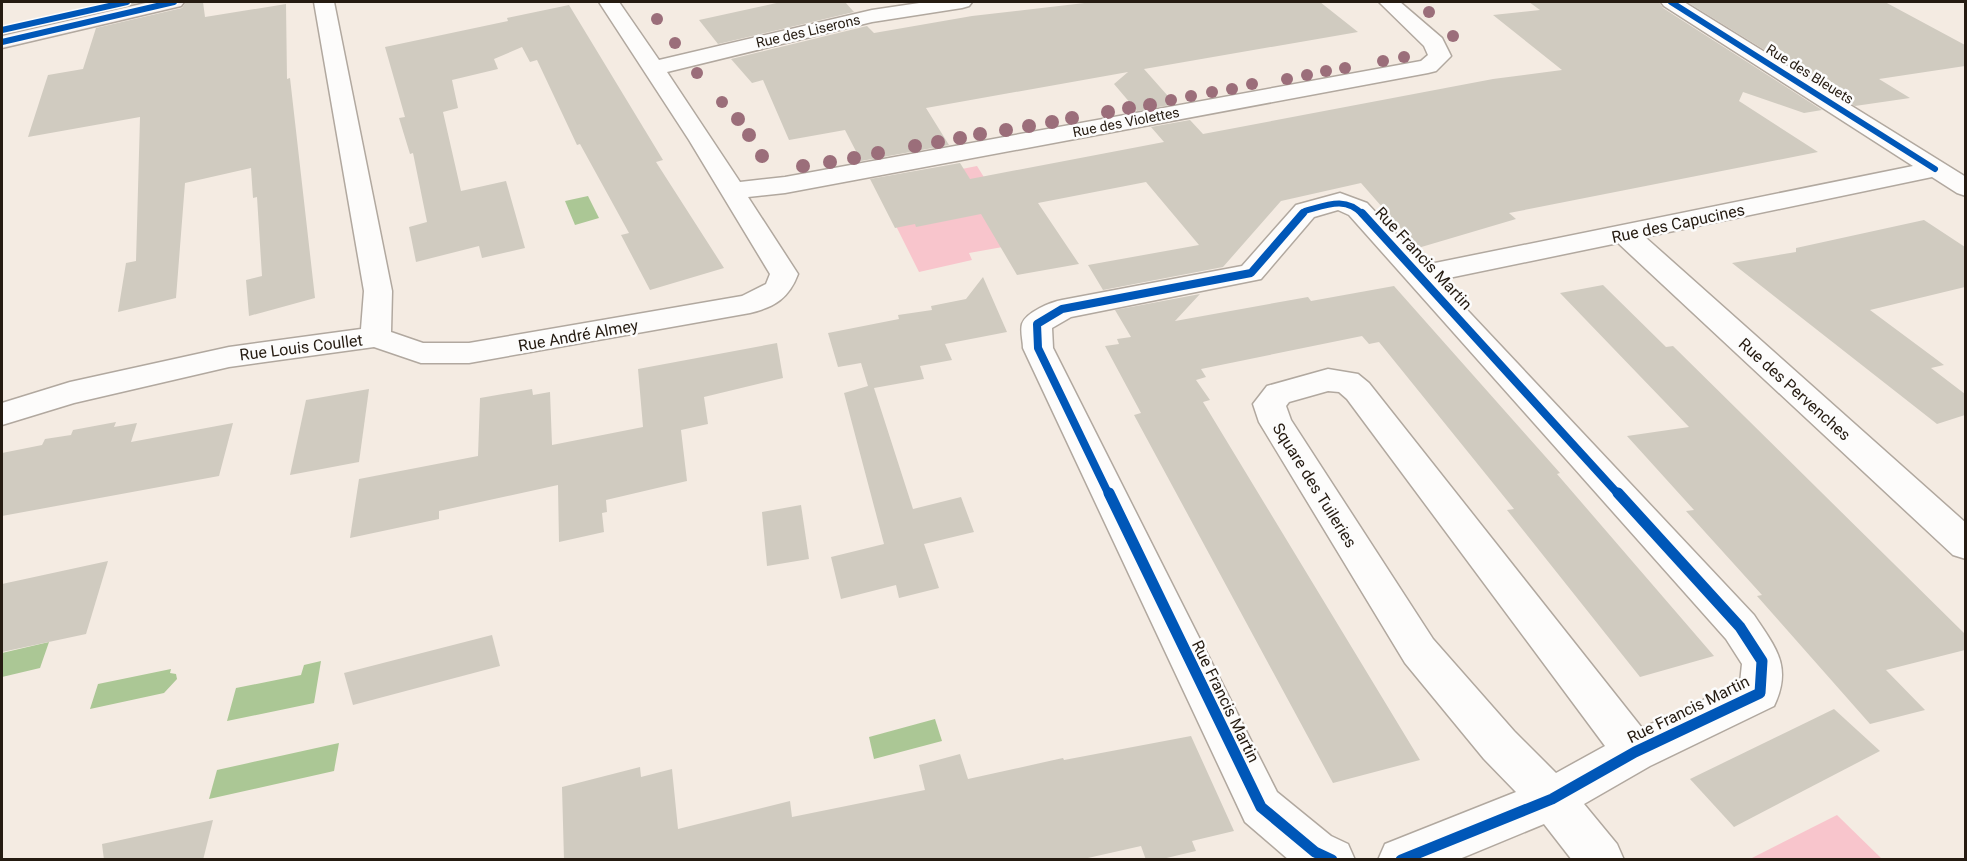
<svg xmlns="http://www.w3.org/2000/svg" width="1967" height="861" viewBox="0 0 1967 861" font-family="Roboto,sans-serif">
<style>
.green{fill:#f8c5cc}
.water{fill:#abc795}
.building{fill:#d0cbc0}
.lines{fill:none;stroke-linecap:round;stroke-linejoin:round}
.minor-casing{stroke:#b1a89f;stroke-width:3}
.secondary-casing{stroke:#b1a89f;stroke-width:3}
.minor{fill:#fdfcfb;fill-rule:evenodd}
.secondary{fill:#f6f0ee;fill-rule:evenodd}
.cycleway-far2-casing{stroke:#fcfcfc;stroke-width:9}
.cycleway-far1-casing{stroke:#fcfcfc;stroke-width:12}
.cycleway-casing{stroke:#fcfcfc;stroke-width:15}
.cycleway-far2{stroke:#0057b8;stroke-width:6}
.cycleway-far1{stroke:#0057b8;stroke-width:8}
.cycleway{stroke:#0057b8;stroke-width:11}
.tree{fill:#9b6e7a}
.labels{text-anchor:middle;stroke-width:5;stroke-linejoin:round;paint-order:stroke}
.far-street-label{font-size:14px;fill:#251b11;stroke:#fcfcfc}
.street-label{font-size:16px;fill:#251b11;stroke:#fcfcfc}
</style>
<rect width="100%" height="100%" fill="#f4ebe2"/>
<g class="green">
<polygon points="977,166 1025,243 969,253 972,260 919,272 876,186"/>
<polygon points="1837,815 1882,859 1750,859"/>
</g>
<g class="water">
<polygon points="588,196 599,218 575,225 565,201"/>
<polygon points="49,642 40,668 2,677 2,653"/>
<polygon points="321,661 314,703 227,721 236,688 301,675 304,665"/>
<polygon points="171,669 170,673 176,674 177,679 164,693 90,709 98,684"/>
<polygon points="935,719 942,741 874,759 869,737"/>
<polygon points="339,743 334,771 209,799 217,770"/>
</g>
<g class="building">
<polygon points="105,2 142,2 102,11"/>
<polygon points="186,2 203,2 205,17 286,4 287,79 290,78 315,298 249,316 246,280 262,276 257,197 253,198 251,168 185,183 176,298 118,312 126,263 136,261 140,117 28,137 48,75 83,69 96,28 182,8"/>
<polygon points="781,2 845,2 854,12 718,44 699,20"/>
<polygon points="1093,2 1320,2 1358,32 1144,69 1175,104 1137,111 1114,84 1128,72 926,108 949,145 861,161 845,130 789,140 763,80 752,83 731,59 867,26 874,33 972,16"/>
<polygon points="1529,2 1659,2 1663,8 1822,110 1804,113 1743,92 1739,101 1818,152 1509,213 1516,219 1418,248 1361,183 1281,201 1223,267 1103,290 1088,265 1199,245 1146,182 1038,203 1079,264 1017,275 981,214 916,227 915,224 895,228 870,179 960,163 970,179 1164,142 1151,127 1190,120 1203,134 1493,79 1562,70 1493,15 1540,10"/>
<polygon points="1687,2 1885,2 1965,45 1965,66 1879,79 1910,98 1855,106"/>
<polygon points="569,5 663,160 656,162 724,268 650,290 621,235 629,233 580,144 577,145 537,60 530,62 522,47 494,59 498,69 452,80 458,108 443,112 461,191 506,181 525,248 482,258 479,246 416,262 409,227 427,222 413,153 410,154 399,118 405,117 385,47 508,21 507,18"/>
<polygon points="1924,220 1965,247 1965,287 1870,310 1944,365 1931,368 1965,394 1965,415 1937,424 1732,263 1796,252 1796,248"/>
<polygon points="983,277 1007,332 945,344 952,360 920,366 924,379 874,388 913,509 961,497 974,532 924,544 939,588 899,598 896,585 841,599 831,557 884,544 844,393 868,386 861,363 838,367 828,333 899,319 898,315 932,310 931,306 966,299"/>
<polygon points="1603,285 1666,347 1673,346 1965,634 1965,650 1886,670 1925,710 1870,724 1757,596 1762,595 1686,511 1694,510 1627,436 1689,427 1560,293"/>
<polygon points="1394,286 1560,473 1557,474 1714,656 1640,677 1507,510 1514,509 1379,342 1369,344 1362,336 1201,369 1206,377 1196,380 1210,400 1203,402 1420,760 1333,783 1134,415 1141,413 1105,346 1119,344 1117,339 1131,337 1115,310 1200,294 1175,321 1308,297 1311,301"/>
<polygon points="777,343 783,378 704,397 708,424 681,430 687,481 606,500 607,512 602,513 604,532 559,542 558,485 439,511 439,519 350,538 359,479 478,456 480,398 532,389 533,395 550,392 552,445 643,427 638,369"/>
<polygon points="369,389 359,462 290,475 306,400"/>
<polygon points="116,422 114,427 137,423 131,442 233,423 219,476 2,516 2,453 42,445 45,439 71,435 73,430"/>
<polygon points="801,505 809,559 767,566 762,512"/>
<polygon points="108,561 86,634 2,652 2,584"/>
<polygon points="492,635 500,666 353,705 344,673"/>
<polygon points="1834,709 1880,751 1734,827 1690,779"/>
<polygon points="1191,736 1234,831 1192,841 1196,851 1158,860 1146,860 1141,846 1079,860 564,860 562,787 640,767 641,777 672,769 678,829 790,801 792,817 925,790 919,765 960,754 968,779 1063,758 1064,760"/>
<polygon points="213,820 203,860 104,860 102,844"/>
</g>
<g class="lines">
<g class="minor-casing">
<g id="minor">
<path d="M314,2H334L392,291L391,332L423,343H469L742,296L766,284L770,274L689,140L599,2H619L659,60L872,10L926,2H972L969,6L962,8L872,22L667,72L740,182L785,177L1421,61L1428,55L1424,46L1379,2H1400L1442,38L1451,56L1436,71L1428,73L785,193L748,197L798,274C789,298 775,307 750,313L469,363H421L374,347L229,367L74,403L2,425V403L70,382L229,347L361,329L364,291Z"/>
<path d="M1661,2H1684L1966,177V196L1957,193L1932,177L1645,237L1966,523V559L1953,555L1618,243L1439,280L1754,615C1775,647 1793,666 1774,706L1650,766L1584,804L1617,844L1624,860H1572L1544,824L1457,860H1378L1385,844L1516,792L1484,759L1405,663L1259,422L1253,404L1267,386L1328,369L1358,374L1369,383L1642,728L1740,683L1742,664L1726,639L1349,215L1338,210L1314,217L1261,279L1071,317L1052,328L1053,348L1277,792L1331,836L1348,844L1355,860H1289L1245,822L1023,348C1023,341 1020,331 1022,324C1026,312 1051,302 1062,300L1242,266L1296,205L1340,193L1367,203L1425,265L1913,166L1664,6ZM1328,391L1339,392L1347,399L1605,746L1556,773L1514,731L1433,639L1291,420L1286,406L1289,402Z"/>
</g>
</g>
<g class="secondary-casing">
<polygon id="secondary" points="150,2 184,2 181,6 2,48 2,36"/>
</g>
<use href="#minor" class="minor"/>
<use href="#secondary" class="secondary"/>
<g class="cycleway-far2-casing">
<g id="cycleway-far2">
<polyline points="1671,2 1935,169"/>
<polyline points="2,30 127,2"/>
<polyline points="2,42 174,2"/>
<path d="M1302,215L1305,211C1327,205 1346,196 1363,215"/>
</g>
</g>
<g class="cycleway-far1-casing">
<g id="cycleway-far1">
<polyline points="1362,213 1619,495"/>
<polyline points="1109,495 1038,348 1037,324 1062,309 1251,273 1303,213"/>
</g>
</g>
<g class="cycleway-casing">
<g id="cycleway">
<polyline points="1109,493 1261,807 1315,852 1332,860"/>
<polyline points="1401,860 1552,799 1635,752 1760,693 1762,661 1740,627 1618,493"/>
</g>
</g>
<use href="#cycleway-far2" class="cycleway-far2"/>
<use href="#cycleway-far1" class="cycleway-far1"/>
<use href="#cycleway" class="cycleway"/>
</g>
<g class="tree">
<circle cx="1429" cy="12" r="6"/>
<circle cx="657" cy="19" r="6"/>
<circle cx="1453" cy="36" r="6"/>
<circle cx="675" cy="43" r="6"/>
<circle cx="1404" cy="57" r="6"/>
<circle cx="1383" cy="61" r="6"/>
<circle cx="1345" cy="68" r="6"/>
<circle cx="1326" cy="71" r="6"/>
<circle cx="697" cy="73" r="6"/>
<circle cx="1307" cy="75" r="6"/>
<circle cx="1287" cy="79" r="6"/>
<circle cx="1252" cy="84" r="6"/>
<circle cx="1232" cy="89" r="6"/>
<circle cx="1212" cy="92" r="6"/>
<circle cx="1191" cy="96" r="6"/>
<circle cx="1171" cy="100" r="6"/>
<circle cx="722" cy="102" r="6"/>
<circle cx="1150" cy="105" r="7"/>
<circle cx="1129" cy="108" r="7"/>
<circle cx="1108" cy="112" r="7"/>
<circle cx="1072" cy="118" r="7"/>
<circle cx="738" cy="119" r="7"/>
<circle cx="1052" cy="122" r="7"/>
<circle cx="1029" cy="126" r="7"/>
<circle cx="1006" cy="130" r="7"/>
<circle cx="980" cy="134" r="7"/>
<circle cx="749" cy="135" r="7"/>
<circle cx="960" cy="138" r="7"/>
<circle cx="938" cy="142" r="7"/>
<circle cx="915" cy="146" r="7"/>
<circle cx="878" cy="153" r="7"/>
<circle cx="762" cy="156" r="7"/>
<circle cx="854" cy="158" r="7"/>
<circle cx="830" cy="162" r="7"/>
<circle cx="803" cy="166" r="7"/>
</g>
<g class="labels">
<g class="far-street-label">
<text transform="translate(808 31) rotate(-13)" y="5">Rue des Liserons</text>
<text transform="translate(1810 74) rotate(32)" y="5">Rue des Bleuets</text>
<text transform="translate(1126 122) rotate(-11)" y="5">Rue des Violettes</text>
</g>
<g class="street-label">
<text transform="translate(1678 223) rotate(-12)" y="6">Rue des Capucines</text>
<text transform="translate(1424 258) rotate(47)" y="6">Rue Francis Martin</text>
<text transform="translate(578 335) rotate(-10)" y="6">Rue André Almey</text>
<text transform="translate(301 347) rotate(-7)" y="6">Rue Louis Coullet</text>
<text transform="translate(1795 389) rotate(42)" y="6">Rue des Pervenches</text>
<text transform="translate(1315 485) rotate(58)" y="6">Square des Tuileries</text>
<text transform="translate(1226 701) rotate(64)" y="6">Rue Francis Martin</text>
<text transform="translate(1688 709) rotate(-26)" y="6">Rue Francis Martin</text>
</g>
</g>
<rect width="1967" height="861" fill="none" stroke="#251b11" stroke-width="6"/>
</svg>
